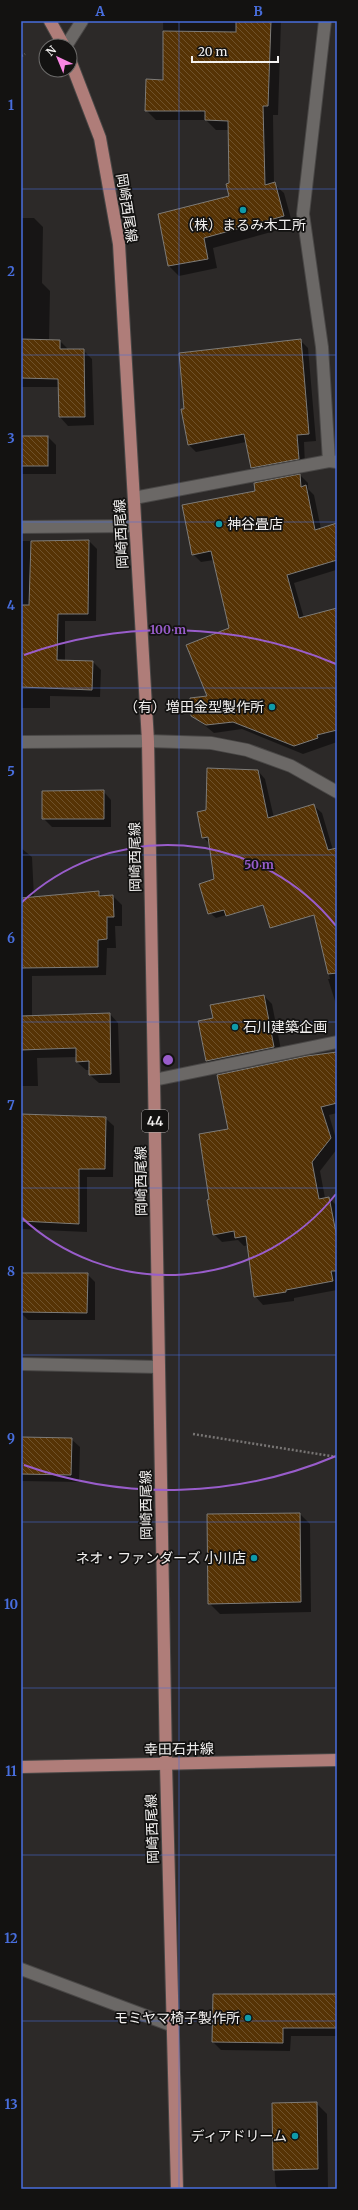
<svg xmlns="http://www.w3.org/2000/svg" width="358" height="2210" viewBox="0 0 358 2210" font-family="Merriweather,'Noto Sans JP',serif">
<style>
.shadow{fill:#0007}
.building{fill:url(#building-back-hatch);stroke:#7d7b78}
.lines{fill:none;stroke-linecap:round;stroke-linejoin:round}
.minor-casing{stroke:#494746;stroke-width:14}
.major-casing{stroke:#494746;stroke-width:14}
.path{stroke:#787574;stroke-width:2.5;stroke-dasharray:2 2;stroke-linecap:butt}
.minor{stroke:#6b6866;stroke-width:12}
.major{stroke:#af7d79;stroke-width:12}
.grid{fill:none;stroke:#486edd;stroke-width:1;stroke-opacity:0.55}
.ring{fill:none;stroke:#995dcb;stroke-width:2}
.culture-dot{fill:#0f9aa8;stroke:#131211;stroke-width:1.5}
.labels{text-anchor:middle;stroke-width:3.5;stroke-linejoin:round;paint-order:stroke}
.shield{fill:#131211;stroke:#afadac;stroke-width:1}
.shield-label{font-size:13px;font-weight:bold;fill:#f2f0ef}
.street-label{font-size:14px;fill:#f2f0ef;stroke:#131211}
.poi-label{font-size:14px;fill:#f2f0ef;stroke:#131211;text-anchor:end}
.centre{fill:#995dcb;stroke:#131211;stroke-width:2}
.ring-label{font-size:12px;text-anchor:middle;font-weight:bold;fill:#995dcb;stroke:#131211;stroke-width:3.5;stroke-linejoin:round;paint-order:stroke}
.neatline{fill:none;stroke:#486edd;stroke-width:1.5}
.grid-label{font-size:13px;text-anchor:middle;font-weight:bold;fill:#486edd}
</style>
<defs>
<pattern id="building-back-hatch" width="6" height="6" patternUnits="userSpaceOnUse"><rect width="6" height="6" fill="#563305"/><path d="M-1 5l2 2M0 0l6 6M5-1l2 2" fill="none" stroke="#6f512a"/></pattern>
</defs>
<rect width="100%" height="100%" fill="#2c2928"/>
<g class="shadow">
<polygon points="163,21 281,21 278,115 273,115 274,184 284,193 293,226 213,248 217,268 179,276 169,266 159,215 230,197 230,130 216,130 206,120 156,120 146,110 164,81"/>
<polygon points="21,218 34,218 43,227 42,283 50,291 49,341 60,341 69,350 83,350 92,359 94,425 68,426 60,417 59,387 21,387"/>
<polygon points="301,341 308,348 316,441 304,442 305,466 259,475 252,468 246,442 196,452 189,445"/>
<polygon points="21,437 48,437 56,445 56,474 21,474"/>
<polygon points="300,475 308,483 308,489 314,495 321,529 337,524 337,573 336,570 294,583 304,618 337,609 337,742 303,754 242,729 214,733 192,715 208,697 230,629 214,560 201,562 193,554 256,492"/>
<polygon points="21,541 89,541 97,549 96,621 65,621 65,661 93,662 101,670 100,697 50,696 50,708 21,708"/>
<polygon points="258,771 265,779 274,818 314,806 322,813 333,850 337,851 337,881 216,918 208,911 216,880 211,845 203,837 207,811"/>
<polygon points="103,791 111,800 111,827 52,827 43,818"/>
<polygon points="21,848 32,857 34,898 98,892 103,896 113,896 122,905 122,926 115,926 116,948 107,948 106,975 32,976 32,1017 110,1014 118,1023 120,1083 99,1083 90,1075 90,1070 86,1070 77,1062 77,1057 37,1058 38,1086 21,1086"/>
<polygon points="337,916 337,1007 328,979 330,979 316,921"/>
<polygon points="264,996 272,1004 282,1055 215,1069 207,1061 199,1022 214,1019"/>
<polygon points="337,1063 337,1113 329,1115 337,1142 337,1149 320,1171 325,1198 329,1198 337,1206 337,1290 294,1298 294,1301 263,1305 255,1296 249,1245 244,1246 238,1240 222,1242 214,1234 211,1200 229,1130"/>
<polygon points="21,1115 105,1118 114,1126 113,1177 87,1177 87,1232 21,1229"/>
<polygon points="21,1274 87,1274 95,1282 95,1320 28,1320 21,1313"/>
<polygon points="21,1438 71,1439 80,1447 79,1482 21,1481"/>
<polygon points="300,1514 310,1524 311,1612 220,1614 209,1603 208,1515"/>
<polygon points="337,1995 337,2036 291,2036 290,2051 221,2050 213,2042"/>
<polygon points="316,2103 327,2114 328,2189 277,2189 275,2182 273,2104"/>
</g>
<g class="building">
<polygon points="236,21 271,21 268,106 263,106 265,185 275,182 284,216 204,238 208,259 168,266 158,214 229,196 226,184 229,183 228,121 205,120 205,111 145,111 146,79 163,80 163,31 236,32"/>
<polygon points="21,339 60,340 60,349 84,349 85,417 59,417 58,379 21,378"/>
<polygon points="301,339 309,434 297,435 299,459 251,468 244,434 188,445 181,409 184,409 179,353"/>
<rect x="21" y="436" width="27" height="30"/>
<polygon points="300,474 301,487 306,485 315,530 337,523 337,560 287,575 299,618 337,608 337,730 317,735 318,738 294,746 233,722 206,725 191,716 190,698 207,696 186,645 229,628 211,551 192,555 182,505 255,491 254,483"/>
<polygon points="89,540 88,614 58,614 57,660 93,661 92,690 21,687 21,605 29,605 31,541"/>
<polygon points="207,768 258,770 268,818 314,804 328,850 337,848 337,973 328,974 314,915 270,928 263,905 226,916 224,910 208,914 199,884 214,879 208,837 202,838 197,812 206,810"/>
<polygon points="104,790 104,819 42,819 42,791"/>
<polygon points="99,891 99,896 113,895 114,917 107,917 107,939 98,940 98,967 21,968 21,898"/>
<polygon points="264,995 274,1047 206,1061 198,1021 213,1018 210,1005"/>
<polygon points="110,1013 111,1074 89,1075 89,1061 76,1062 76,1048 21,1050 21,1016"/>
<polygon points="337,1052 337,1103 321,1107 331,1138 312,1162 319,1199 329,1197 337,1238 337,1271 331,1271 333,1281 286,1290 286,1292 254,1297 246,1236 235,1238 234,1231 213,1235 207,1200 209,1199 199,1134 228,1129 217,1075 307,1056"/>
<polygon points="21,1114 106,1117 105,1169 79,1169 79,1224 21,1221"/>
<polygon points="21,1273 88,1273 87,1313 21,1312"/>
<polygon points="21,1437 72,1438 71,1475 21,1474"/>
<polygon points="300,1513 301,1602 208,1604 207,1514"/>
<polygon points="213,1994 337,1994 337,2028 283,2028 283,2043 212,2042"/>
<polygon points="317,2102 318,2169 273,2170 272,2103"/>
</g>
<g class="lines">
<g class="minor-casing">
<g id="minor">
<polyline points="325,21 303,214 322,347 329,461 337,462"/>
<polyline points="66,46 82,21"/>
<polyline points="134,498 329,461"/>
<polyline points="21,527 135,526"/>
<polyline points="21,742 148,741 211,743 247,750 291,766 337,792"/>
<polyline points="154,1080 337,1042"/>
<polyline points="21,1364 159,1367"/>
<polyline points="21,1969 173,2026"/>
</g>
</g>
<g class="major-casing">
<g id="major">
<polyline points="50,21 64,46"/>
<polyline points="70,60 100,138 119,244 148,741 166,1764 177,2189"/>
<polyline points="21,1767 337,1760"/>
</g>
</g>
<g class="path">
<polyline points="21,56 25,54"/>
<polyline points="193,1434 337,1457"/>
</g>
<use href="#minor" class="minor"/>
<use href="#major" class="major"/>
</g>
<path class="grid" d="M179,21V2189M21,189H337M21,355H337M21,522H337M21,688H337M21,855H337M21,1022H337M21,1188H337M21,1355H337M21,1522H337M21,1688H337M21,1855H337M21,2021H337"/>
<g class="ring">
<path d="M336 1194A215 215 0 0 1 21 1217M21 903A215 215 0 0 1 336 926"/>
<path d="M336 1456A430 430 0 0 1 24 1465M24 655A430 430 0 0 1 336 664"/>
</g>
<g class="culture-dot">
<circle cx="243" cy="210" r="4"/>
<circle cx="219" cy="524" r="4"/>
<circle cx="272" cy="707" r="4"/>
<circle cx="235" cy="1027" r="4"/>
<circle cx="254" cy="1558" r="4"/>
<circle cx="248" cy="2018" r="4"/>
<circle cx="295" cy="2136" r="4"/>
</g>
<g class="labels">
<rect class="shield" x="142" y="1110" width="26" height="22" rx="3"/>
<g class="shield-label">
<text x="155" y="1126">44</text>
</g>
<g class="street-label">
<text transform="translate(127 208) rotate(81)" y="5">岡崎西尾線</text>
<text transform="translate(121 534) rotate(-93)" y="5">岡崎西尾線</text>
<text transform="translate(135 857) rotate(-91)" y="5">岡崎西尾線</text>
<text transform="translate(141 1181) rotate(-91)" y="5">岡崎西尾線</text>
<text transform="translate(146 1505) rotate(-91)" y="5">岡崎西尾線</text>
<text transform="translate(179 1749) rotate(-1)" y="5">幸田石井線</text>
<text transform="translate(152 1829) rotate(-92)" y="5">岡崎西尾線</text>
</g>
<g class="poi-label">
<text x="243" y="230" text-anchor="middle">（株）まるみ木工所</text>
<text x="227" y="529" text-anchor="start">神谷畳店</text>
<text x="264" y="712">（有）増田金型製作所</text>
<text x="243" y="1032" text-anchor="start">石川建築企画</text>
<text x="246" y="1563">ネオ・ファンダーズ 小川店</text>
<text x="240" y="2023">モミヤマ椅子製作所</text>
<text x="287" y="2141">ディアドリーム</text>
</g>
</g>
<circle cx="168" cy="1060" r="6" class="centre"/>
<g class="ring-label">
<text x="168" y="634">100 m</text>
<text x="259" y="869">50 m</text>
</g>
<rect width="358" height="2210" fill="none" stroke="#131211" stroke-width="44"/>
<g transform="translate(58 58) rotate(316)"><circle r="19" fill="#131211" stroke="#6c6b6a"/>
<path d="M0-3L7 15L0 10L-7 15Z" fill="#fb86e4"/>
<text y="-6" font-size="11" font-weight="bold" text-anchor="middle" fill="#f2f0ef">N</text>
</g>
<path d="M192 56v6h86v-6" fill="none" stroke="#f2f0ef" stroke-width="2"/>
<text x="198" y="56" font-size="12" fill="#f2f0ef" stroke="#131211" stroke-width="3" paint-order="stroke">20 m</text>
<rect x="22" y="22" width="314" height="2166" class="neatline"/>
<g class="grid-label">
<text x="100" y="16">A</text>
<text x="258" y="16">B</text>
<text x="11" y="110">1</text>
<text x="11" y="276">2</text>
<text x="11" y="443">3</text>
<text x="11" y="610">4</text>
<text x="11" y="776">5</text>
<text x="11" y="943">6</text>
<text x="11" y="1110">7</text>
<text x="11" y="1276">8</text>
<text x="11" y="1443">9</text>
<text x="11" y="1609">10</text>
<text x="11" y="1776">11</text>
<text x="11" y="1943">12</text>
<text x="11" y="2109">13</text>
</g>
</svg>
